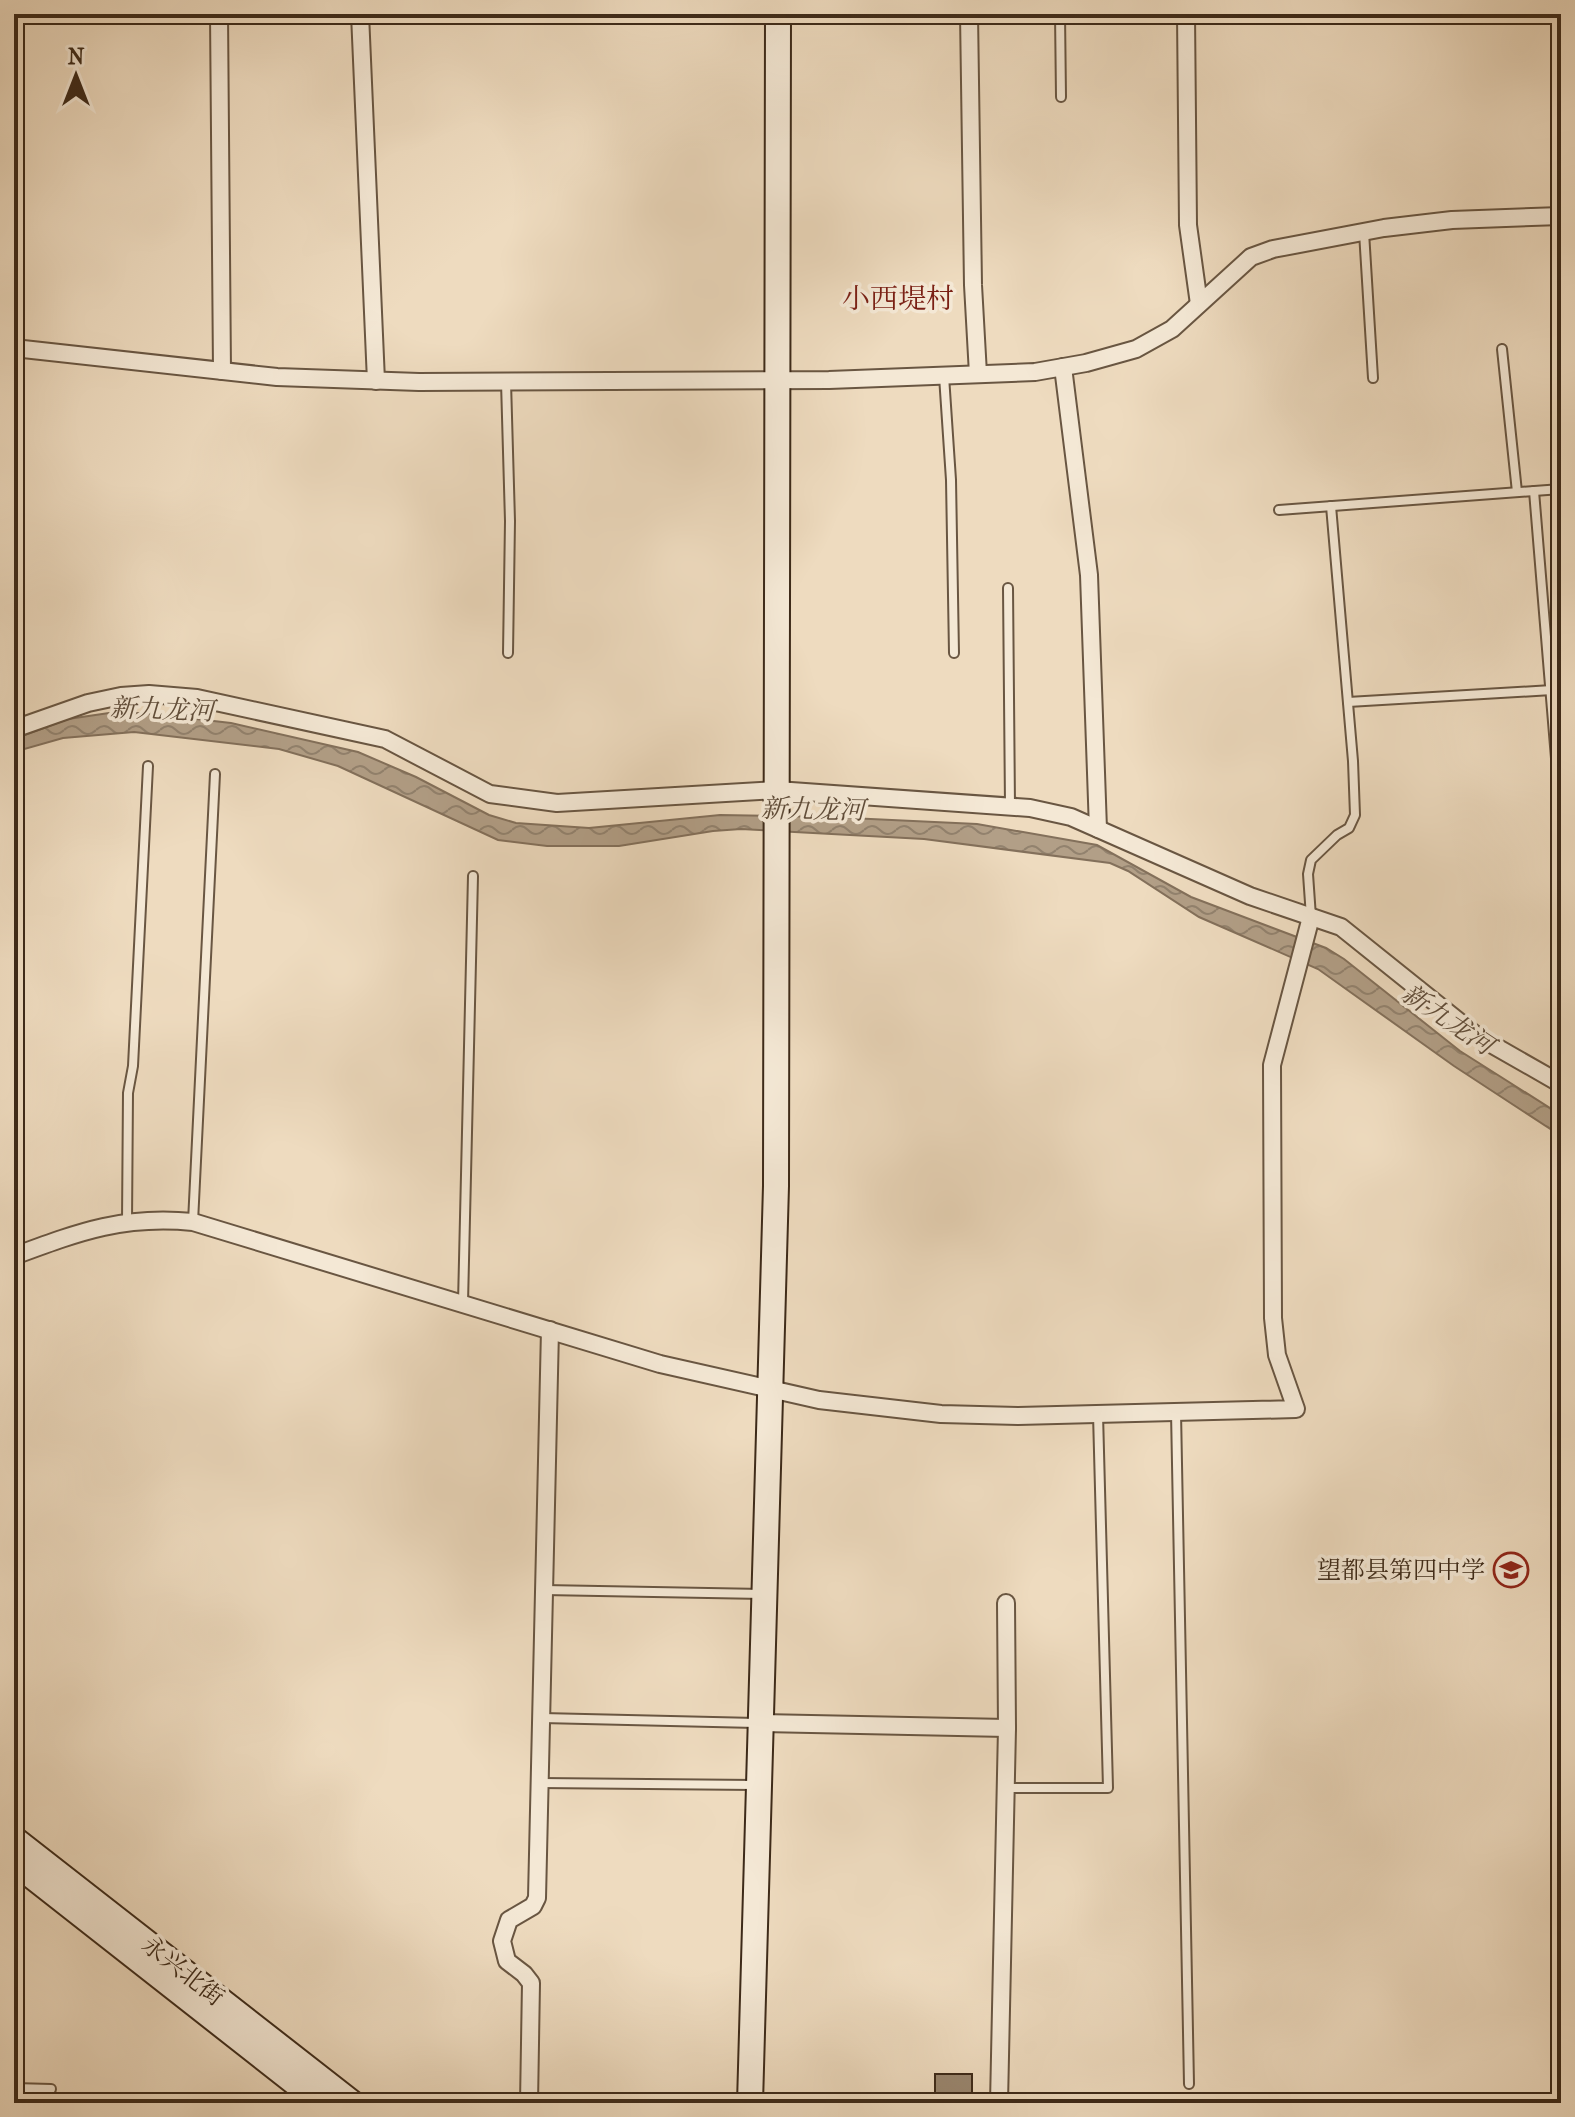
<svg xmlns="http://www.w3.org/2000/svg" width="1575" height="2117" viewBox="0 0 1575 2117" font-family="'IM FELL French Canon','Noto Serif SC',serif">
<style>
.water{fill:url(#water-waves);stroke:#83705b;stroke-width:2}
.building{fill:#99866f;stroke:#3d2a19;stroke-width:2}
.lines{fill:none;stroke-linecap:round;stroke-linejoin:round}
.lane-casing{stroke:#695642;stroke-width:12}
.street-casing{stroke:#695642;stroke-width:20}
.secondary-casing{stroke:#3d2a19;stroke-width:28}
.lane{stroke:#f4e8d5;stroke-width:8}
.street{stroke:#f4e8d5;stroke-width:16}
.secondary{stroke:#f4e8d5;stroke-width:24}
.labels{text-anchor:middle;stroke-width:7;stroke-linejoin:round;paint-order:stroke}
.poi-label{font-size:24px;fill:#3d2a19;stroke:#f4e8d5;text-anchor:end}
.street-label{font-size:24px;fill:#3d2a19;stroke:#f4e8d5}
.water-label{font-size:26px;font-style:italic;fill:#604d3a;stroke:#f4e8d5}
.quarter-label{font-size:28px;fill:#7a1f14;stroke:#f4e8d5}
</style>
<defs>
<pattern id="water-waves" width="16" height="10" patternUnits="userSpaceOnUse" patternTransform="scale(2)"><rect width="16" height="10" fill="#b29f87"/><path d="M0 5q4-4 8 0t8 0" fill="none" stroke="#92826e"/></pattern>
</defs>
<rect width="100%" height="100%" fill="#eedbbf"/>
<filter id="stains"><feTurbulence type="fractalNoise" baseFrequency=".0025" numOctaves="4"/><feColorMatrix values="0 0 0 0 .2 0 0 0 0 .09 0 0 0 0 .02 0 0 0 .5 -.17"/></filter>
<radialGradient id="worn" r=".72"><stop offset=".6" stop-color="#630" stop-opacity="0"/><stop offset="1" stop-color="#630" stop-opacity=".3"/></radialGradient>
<polygon class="water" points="109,713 144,713 231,723 358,752 416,777 489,815 516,823 589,828 720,815 828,817 977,824 1097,845 1191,897 1326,948 1344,959 1460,1051 1561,1115 1561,1136 1454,1066 1318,969 1199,917 1128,871 1110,863 924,839 741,829 713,831 619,846 547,846 498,840 338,766 279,749 134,732 63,738 14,752 14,739 68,719"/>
<rect class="building" x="935" y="2074" width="37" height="29"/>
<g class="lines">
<g class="lane-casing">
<g id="lane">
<polyline points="1060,14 1061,97"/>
<polyline points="1364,232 1373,378"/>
<polyline points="1502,349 1517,492"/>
<polyline points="944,376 951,480 954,653"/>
<polyline points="506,382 510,521 508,653"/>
<polyline points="1534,491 1561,819"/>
<polyline points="1279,510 1561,489"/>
<polyline points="1008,588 1010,806"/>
<polyline points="1348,702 1552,690"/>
<polyline points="1311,917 1308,874 1311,860 1337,835 1349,828 1355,815 1353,761 1331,506"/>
<polyline points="127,1221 128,1093 133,1066 148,766"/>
<polyline points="193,1222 215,774"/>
<polyline points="463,1303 473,876"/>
<polyline points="1176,1412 1189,2084"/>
<polyline points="544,1590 763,1594"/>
<polyline points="542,1718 756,1723"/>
<polyline points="540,1783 755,1785"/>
<polyline points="1006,1788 1108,1788 1098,1414"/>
<polyline points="14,2088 51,2089"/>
</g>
</g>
<g class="street-casing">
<g id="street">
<polyline points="219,14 222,371"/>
<polyline points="360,14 376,381"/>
<polyline points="969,14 973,285 978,374"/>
<polyline points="1186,14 1188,225 1199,304"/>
<polyline points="14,348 277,377 419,382 829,380 1035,372 1086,363 1136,349 1172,329 1251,257 1273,249 1384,228 1452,220 1561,216"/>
<polyline points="1063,367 1089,575 1098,829"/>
<polyline points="14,729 88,703 121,696 149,694 197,698 385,739 490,794 557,803 777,790 1030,808 1071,817 1250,896 1341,927 1477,1036 1561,1084"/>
<path d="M14,1256C79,1232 123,1215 193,1222L660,1364L819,1400L941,1414L1018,1416L1296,1409L1277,1355L1273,1318L1272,1065L1311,917"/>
<polyline points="760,1723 1007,1728"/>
<polyline points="529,2103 531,1983 524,1974 507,1961 502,1941 509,1920 533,1906 537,1898 550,1330"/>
<polyline points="999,2103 1007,1728 1006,1603"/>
</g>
</g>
<g class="secondary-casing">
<g id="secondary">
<polyline points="14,1839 352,2103"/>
<polyline points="14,1862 321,2103"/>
<polyline points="750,2103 776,1186 778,14"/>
</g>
</g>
<use href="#lane" class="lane"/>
<use href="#street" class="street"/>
<use href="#secondary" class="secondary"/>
</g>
<defs>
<g id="school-ring" transform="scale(1.8)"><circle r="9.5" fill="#f4e8d5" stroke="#8f2418" stroke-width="1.5"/><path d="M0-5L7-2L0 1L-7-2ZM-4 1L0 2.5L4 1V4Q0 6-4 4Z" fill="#8f2418"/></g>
</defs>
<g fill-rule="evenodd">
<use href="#school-ring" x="1511" y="1570"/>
</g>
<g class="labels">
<g class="poi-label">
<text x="1485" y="1578">望都县第四中学</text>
</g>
<g class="street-label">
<text transform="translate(183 1971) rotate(38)" y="8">永兴北街</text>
</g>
<g class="water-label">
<text transform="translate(162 709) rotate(2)" y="9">新九龙河</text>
<text transform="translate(813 809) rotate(1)" y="9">新九龙河</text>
<text transform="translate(1448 1019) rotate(34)" y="9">新九龙河</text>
</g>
<g class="quarter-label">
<text x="898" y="308">小西堤村</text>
</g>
</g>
<rect width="1575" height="2117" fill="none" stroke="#eedbbf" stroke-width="48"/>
<rect x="16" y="16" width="1543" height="2085" fill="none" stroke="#3d2a19" stroke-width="4"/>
<rect x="24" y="24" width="1527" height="2069" fill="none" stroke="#3d2a19" stroke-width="2"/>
<g transform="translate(76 76)" stroke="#f4e8d5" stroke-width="6" paint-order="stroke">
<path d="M0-6L14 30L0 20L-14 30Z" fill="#3d2a19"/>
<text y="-12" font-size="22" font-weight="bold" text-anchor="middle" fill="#3d2a19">N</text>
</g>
<rect width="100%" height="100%" filter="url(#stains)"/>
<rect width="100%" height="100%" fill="url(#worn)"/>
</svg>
